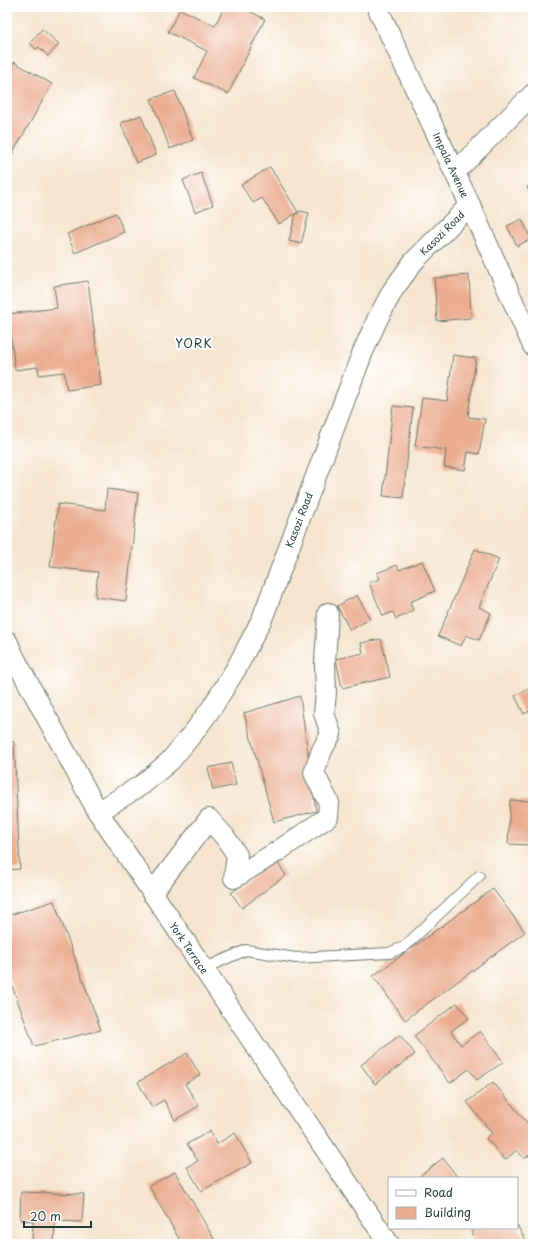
<svg xmlns="http://www.w3.org/2000/svg" width="540" height="1251" viewBox="0 0 540 1251" font-family="'Playpen Sans',sans-serif">
<style>
.building{fill:#ebae92}
.lines{fill:none;stroke-linecap:round;stroke-linejoin:round}
.service-casing{stroke:#6a786a;stroke-width:12}
.minor-casing{stroke:#6a786a;stroke-width:22}
.service{stroke:#fff;stroke-width:10}
.minor{stroke:#fff;stroke-width:20}
.labels{text-anchor:middle;stroke-width:4;stroke-linejoin:round;paint-order:stroke}
.street-label{font-size:10px;fill:#1f3d34;stroke:#fff}
.quarter-label{font-size:12px;letter-spacing:1px;fill:#1f3d34;stroke:#fff}
</style>
<rect width="100%" height="100%" fill="#fff"/>
<filter id="ink" filterUnits="userSpaceOnUse"><feTurbulence type="fractalNoise" baseFrequency=".025" numOctaves="2"/><feDisplacementMap in="SourceGraphic" scale="8" xChannelSelector="R" yChannelSelector="G"/><feConvolveMatrix kernelMatrix="1 2 1 2 8 2 1 2 1" color-interpolation-filters="sRGB"/></filter>
<filter id="wash" filterUnits="userSpaceOnUse"><feTurbulence type="fractalNoise" baseFrequency=".012" numOctaves="4" result="noise"/><feDisplacementMap in="SourceGraphic" scale="16" xChannelSelector="R" yChannelSelector="G"/><feGaussianBlur stdDeviation="0.9" result="paint"/><feColorMatrix in="noise" values="0 0 0 0 0 0 0 0 0 0 0 0 0 0 0 0 0 1.4 0 .05"/><feComposite in="paint" operator="in"/></filter>
<g filter="url(#wash)">
<rect width="100%" height="100%" fill="#f6e5cf"/>
<g id="blocks">
<g class="building">
<polygon points="224,7 241,7 265,19 228,94 194,78 207,51 168,32 180,9 215,26"/>
<polygon points="42,29 59,44 48,56 39,47 36,49 30,43"/>
<polygon points="14,62 52,84 10,158 7,156 7,73"/>
<polygon points="175,91 193,140 170,149 151,99"/>
<polygon points="141,115 156,155 136,163 121,123"/>
<polygon points="270,167 298,212 279,224 262,198 253,203 241,185"/>
<polygon points="201,173 213,205 195,212 183,180"/>
<polygon points="533,185 533,200 527,187"/>
<polygon points="300,211 309,213 301,244 289,241 296,213 298,214"/>
<polygon points="116,213 124,232 75,253 67,234"/>
<polygon points="522,219 531,239 517,246 507,226"/>
<polygon points="469,275 471,318 437,321 434,278"/>
<polygon points="88,281 101,385 67,390 64,372 39,375 38,367 15,370 8,314 57,308 54,286"/>
<polygon points="453,355 476,358 468,417 485,419 479,454 468,452 465,470 444,467 446,450 415,446 422,398 447,401"/>
<polygon points="393,406 413,408 403,498 383,496"/>
<polygon points="107,489 138,493 126,601 95,597 98,572 50,567 58,504 105,510"/>
<polygon points="475,549 499,559 479,607 491,613 479,640 466,635 461,646 438,636"/>
<polygon points="422,561 435,591 410,602 413,611 396,619 393,612 383,616 369,583 380,579 377,573 397,565 399,570"/>
<polygon points="357,595 370,619 350,630 337,606"/>
<polygon points="381,639 390,677 342,688 336,659 363,653 361,643"/>
<polygon points="533,687 533,709 524,714 515,696"/>
<polygon points="300,696 316,811 274,822 244,713"/>
<polygon points="7,742 14,742 20,869 7,870"/>
<polygon points="231,763 236,785 213,790 208,768"/>
<polygon points="510,800 530,801 529,845 508,844"/>
<polygon points="275,859 286,875 242,908 231,893"/>
<polygon points="493,889 525,932 405,1020 373,976"/>
<polygon points="54,901 101,1030 34,1046 7,972 7,916"/>
<polygon points="457,1003 469,1018 451,1031 461,1045 480,1031 503,1062 477,1080 469,1069 450,1083 414,1036"/>
<polygon points="400,1035 415,1054 375,1084 361,1065"/>
<polygon points="187,1053 200,1075 185,1084 199,1106 175,1120 164,1100 152,1107 138,1082"/>
<polygon points="493,1082 533,1130 533,1152 524,1159 517,1150 505,1160 486,1138 492,1133 467,1102"/>
<polygon points="210,1131 217,1144 235,1133 252,1163 201,1191 187,1167 198,1161 187,1144"/>
<polygon points="443,1158 458,1178 422,1178 420,1176"/>
<polygon points="175,1172 217,1244 182,1244 149,1186"/>
<polygon points="21,1192 84,1194 82,1222 55,1221 54,1244 32,1244 33,1221 20,1220"/>
<polygon points="517,1225 527,1243 525,1244 478,1244 471,1232 478,1228 517,1228"/>
</g>
</g>
</g>
<g filter="url(#ink)">
<use href="#blocks" fill-opacity="0" stroke="#6a786a" stroke-width="1"/>
<g class="lines">
<g class="service-casing">
<polyline id="service" points="203,969 246,950 296,958 389,953 404,947 479,876"/>
</g>
<g class="minor-casing">
<g id="minor">
<polyline points="377,7 470,205 533,346"/>
<polyline points="455,172 533,94"/>
<polyline points="7,641 14,657 98,812 389,1244"/>
<polyline points="98,812 143,784 170,761 194,732 213,706 237,667 262,619 362,354 377,320 393,290 414,261 470,205"/>
<polyline points="152,893 209,819 225,837 237,855 234,878 278,851 328,817 329,803 314,773 322,750 331,734 324,713 326,693 325,663 328,613"/>
</g>
</g>
<use href="#service" class="service"/>
<use href="#minor" class="minor"/>
</g>
</g>
<g class="labels">
<g class="street-label">
<text transform="translate(451 165) rotate(65)" y="4">Impala Avenue</text>
<text transform="translate(442 233) rotate(-45)" y="4">Kasozi Road</text>
<text transform="translate(299 520) rotate(-69)" y="4">Kasozi Road</text>
<text transform="translate(189 948) rotate(56)" y="4">York Terrace</text>
</g>
<g class="quarter-label">
<text x="194" y="348">YORK</text>
</g>
</g>
<rect width="540" height="1251" fill="none" stroke="#fff" stroke-width="24"/>
<rect x="388" y="1177" width="130" height="52" fill="#ffffff" stroke="#a5b1ae"/>
<rect x="396" y="1190" width="20" height="6" fill="#ffffff" stroke="#a5b1ae"/>
<text x="424" y="1197" font-size="12" fill="#1f3d34">Road</text>
<rect x="396" y="1207" width="20" height="12" fill="#ebae92" stroke="#a5b1ae"/>
<text x="424" y="1217" font-size="12" fill="#1f3d34">Building</text>
<path d="M24 1221v6h67v-6" fill="none" stroke="#1f3d34" stroke-width="2"/>
<text x="30" y="1221" font-size="12" fill="#1f3d34" stroke="#ffffff" stroke-width="3" paint-order="stroke">20 m</text>
</svg>
